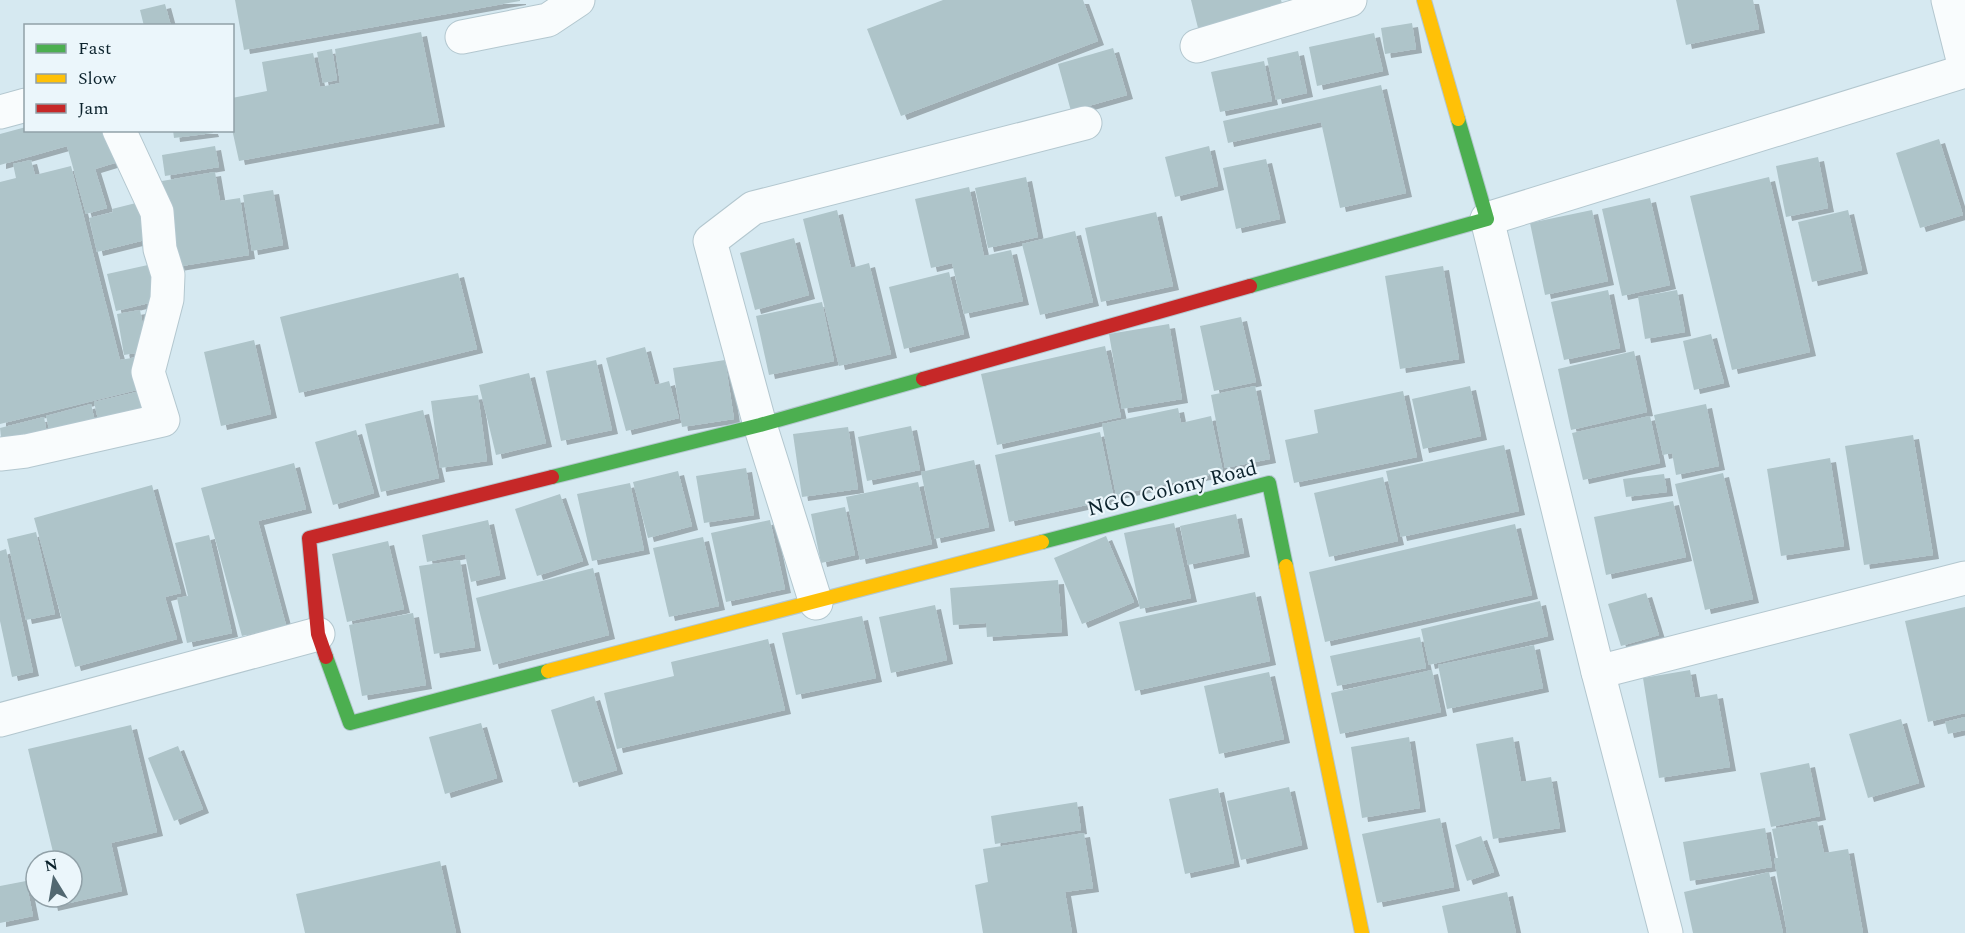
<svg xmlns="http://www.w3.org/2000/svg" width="1965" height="933" viewBox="0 0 1965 933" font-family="Spectral,serif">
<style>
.building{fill:#aec4c9;filter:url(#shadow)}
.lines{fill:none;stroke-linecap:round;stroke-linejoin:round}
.street-casing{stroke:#b3c7cf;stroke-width:35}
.fast-casing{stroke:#b3c7cf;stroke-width:16}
.slow-casing{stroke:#b3c7cf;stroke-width:16}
.jam-casing{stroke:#b3c7cf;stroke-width:16}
.street{stroke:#f9fcfd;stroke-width:33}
.fast{stroke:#4caf50;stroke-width:14}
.slow{stroke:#ffc107;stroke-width:14}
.jam{stroke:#c62828;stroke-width:14}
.labels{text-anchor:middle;stroke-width:4.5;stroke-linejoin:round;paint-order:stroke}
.street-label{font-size:21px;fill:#0b222c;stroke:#ebf6fb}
</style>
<defs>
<filter id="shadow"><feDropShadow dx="6" dy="4" stdDeviation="0" flood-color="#0004"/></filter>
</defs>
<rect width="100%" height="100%" fill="#d6e9f1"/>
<g class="building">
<polygon points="235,0 520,0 520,1 244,50"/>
<polygon points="943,0 1083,0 1098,41 901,116 867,29"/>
<polygon points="1191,0 1281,0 1285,14 1200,36"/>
<polygon points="1676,0 1753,0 1759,29 1686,45"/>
<polygon points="165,4 171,26 144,26 140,10"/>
<polygon points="1412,23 1416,49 1385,54 1381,28"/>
<polygon points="421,32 439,123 239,161 232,129 232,98 267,91 262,62 313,53 320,87 340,83 335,49"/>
<polygon points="1374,33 1383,71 1317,86 1309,47"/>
<polygon points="1113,48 1127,95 1071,111 1058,64"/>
<polygon points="332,49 337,80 323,83 317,52"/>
<polygon points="1298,51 1307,93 1276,100 1267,58"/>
<polygon points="1264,61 1272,101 1220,112 1211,72"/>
<polygon points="1381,85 1406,193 1340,208 1321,122 1228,143 1223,121"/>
<polygon points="26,127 26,130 109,130 118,162 95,169 107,208 86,214 67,146 0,165 0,134"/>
<polygon points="173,130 212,130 213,133 174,138"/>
<polygon points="1939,139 1963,215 1920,228 1896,153"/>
<polygon points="215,146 219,167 165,176 162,155"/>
<polygon points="1209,146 1218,186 1175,197 1165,157"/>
<polygon points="1818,157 1828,208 1786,217 1776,166"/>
<polygon points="1266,159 1280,219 1236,229 1223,168"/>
<polygon points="31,160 35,175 71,166 120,360 137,357 145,388 0,424 0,182 16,178 13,164"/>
<polygon points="215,172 220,201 240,198 249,255 176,267 162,181"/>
<polygon points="1026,177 1038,237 988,248 975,188"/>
<polygon points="1769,177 1810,352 1732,370 1690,196"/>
<polygon points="969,187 984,256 1011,250 1023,301 964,314 952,263 931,268 915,199"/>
<polygon points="273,190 283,245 252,251 243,195"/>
<polygon points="1650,198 1670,285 1622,296 1602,209"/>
<polygon points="148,200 157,237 97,252 89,218 113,212 112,209"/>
<polygon points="837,210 851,268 869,263 891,354 839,366 803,219"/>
<polygon points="1592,210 1608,281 1545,295 1530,223"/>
<polygon points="1848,210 1862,270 1812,282 1798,222"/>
<polygon points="1156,212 1173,286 1101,302 1085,228"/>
<polygon points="1075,231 1093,302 1040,315 1022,244"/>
<polygon points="794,238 809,295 755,310 740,253"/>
<polygon points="157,263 166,299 116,311 107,274"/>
<polygon points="1443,266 1459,359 1400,369 1385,276"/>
<polygon points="949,272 964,334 904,349 889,287"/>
<polygon points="458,273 477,349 299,393 280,317"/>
<polygon points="1608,290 1620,348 1564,360 1551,302"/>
<polygon points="1677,290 1685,332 1645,339 1638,297"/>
<polygon points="822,302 834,361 769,375 756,316"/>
<polygon points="140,310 148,351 124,355 117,314"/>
<polygon points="1241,317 1256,382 1214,391 1200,326"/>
<polygon points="1169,324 1182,399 1122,409 1109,334"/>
<polygon points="1711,334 1724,383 1694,390 1683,341"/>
<polygon points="254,340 271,414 221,426 204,352"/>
<polygon points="1105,346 1121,417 997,445 981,374"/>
<polygon points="645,347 655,385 669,381 679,418 626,431 606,358"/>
<polygon points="1634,351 1647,412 1571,430 1558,369"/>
<polygon points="596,360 612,430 561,441 546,371"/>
<polygon points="725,360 734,419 682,427 673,368"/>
<polygon points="529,373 546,443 496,455 479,385"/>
<polygon points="1255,386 1270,459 1225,468 1211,395"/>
<polygon points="1470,386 1481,436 1423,449 1412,399"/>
<polygon points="149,389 155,415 100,428 94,402"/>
<polygon points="1403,391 1417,457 1294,483 1285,440 1318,433 1314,410"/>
<polygon points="478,395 487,461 440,468 431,401"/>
<polygon points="91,404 97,431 52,442 46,416"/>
<polygon points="1706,404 1719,466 1676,475 1672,453 1663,455 1654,415"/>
<polygon points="1178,408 1181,423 1211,416 1223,472 1116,495 1102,424"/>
<polygon points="423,410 439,478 381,492 365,424"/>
<polygon points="1650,416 1660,463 1583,480 1572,433"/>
<polygon points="44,417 47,434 2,445 0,428"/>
<polygon points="911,426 920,470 867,481 858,437"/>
<polygon points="848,427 858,489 802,497 793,434"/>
<polygon points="356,430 374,493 333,505 315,442"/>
<polygon points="1100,432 1114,499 1009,522 995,455"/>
<polygon points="1913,435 1933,555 1864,565 1845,446"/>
<polygon points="1504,445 1519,511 1401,537 1386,471"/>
<polygon points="1830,458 1844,546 1781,556 1767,469"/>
<polygon points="974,460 989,527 935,539 921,472"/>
<polygon points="294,463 306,509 258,521 286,625 242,636 201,488"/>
<polygon points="746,468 754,515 704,523 696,476"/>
<polygon points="678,471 692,526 648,538 633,482"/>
<polygon points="1723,473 1753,599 1705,610 1675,484"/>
<polygon points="1664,474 1667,492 1626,497 1623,479"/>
<polygon points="1383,477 1398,541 1329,557 1314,493"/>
<polygon points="918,482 932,544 860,560 846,497"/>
<polygon points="630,483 644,550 592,561 577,494"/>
<polygon points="152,485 181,593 165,597 177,639 75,667 34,518"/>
<polygon points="560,494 583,561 537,576 515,509"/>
<polygon points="1673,501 1686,557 1606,575 1594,517"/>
<polygon points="845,507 855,555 821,563 811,514"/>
<polygon points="1236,514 1244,553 1188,565 1180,526"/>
<polygon points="488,520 500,575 471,582 465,554 427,562 422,535"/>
<polygon points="770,520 785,589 726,602 711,533"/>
<polygon points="1174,523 1191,598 1140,609 1124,533"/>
<polygon points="1515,524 1532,595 1325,642 1309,572"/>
<polygon points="36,532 55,614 26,620 7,539"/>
<polygon points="209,535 232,633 187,643 177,598 188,596 175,543"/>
<polygon points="1106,536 1134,602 1082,624 1054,558"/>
<polygon points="703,537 719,606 669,617 653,548"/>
<polygon points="388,541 404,609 347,622 332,554"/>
<polygon points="6,549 33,672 12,677 0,621 0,551"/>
<polygon points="460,560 475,647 434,654 419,566"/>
<polygon points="593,568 609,635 493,665 476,598"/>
<polygon points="1058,580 1062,632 987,637 986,623 953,625 950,588"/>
<polygon points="1255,592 1270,661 1135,691 1119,622"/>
<polygon points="1646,593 1659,635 1621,646 1608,604"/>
<polygon points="1540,601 1548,636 1429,665 1421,629"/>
<polygon points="935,605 947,660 891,673 879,617"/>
<polygon points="1965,607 1965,713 1928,722 1905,621"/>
<polygon points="413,613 426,685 362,696 349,625"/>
<polygon points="862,616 876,678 796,695 782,633"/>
<polygon points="1420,637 1426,668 1337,686 1330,656"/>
<polygon points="768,639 785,710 617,749 604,693 674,676 671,662"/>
<polygon points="1534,645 1543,688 1447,709 1438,665"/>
<polygon points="1432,670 1441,712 1340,734 1331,693"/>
<polygon points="1690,670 1695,698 1717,694 1730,767 1659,778 1643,678"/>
<polygon points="1269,672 1284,739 1219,754 1204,686"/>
<polygon points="594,696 617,770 573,783 551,710"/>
<polygon points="1965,717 1965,730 1948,734 1945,722"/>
<polygon points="1901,719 1919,783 1868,798 1849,734"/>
<polygon points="481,723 497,778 445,794 429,737"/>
<polygon points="131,725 157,832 111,843 122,891 52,907 50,897 72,897 72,861 41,861 39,855 53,852 28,749"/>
<polygon points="1409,737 1420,808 1362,818 1351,747"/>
<polygon points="1513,737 1521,782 1551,777 1560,828 1493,839 1476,744"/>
<polygon points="178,746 203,809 174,821 148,758"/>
<polygon points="1809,763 1820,816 1771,827 1760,773"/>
<polygon points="1289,787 1302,845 1241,860 1227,801"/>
<polygon points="1218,788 1234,863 1185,874 1169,799"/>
<polygon points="1077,802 1081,830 995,844 991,816"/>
<polygon points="1440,818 1454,887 1377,903 1362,834"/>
<polygon points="1817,821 1824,853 1848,849 1863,933 1787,933 1774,858 1778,858 1772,829"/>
<polygon points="1765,828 1772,867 1690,881 1683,842"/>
<polygon points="1084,833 1093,888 1065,892 1072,933 983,933 975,885 988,882 983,849"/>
<polygon points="1481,836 1494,872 1467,881 1455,845"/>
<polygon points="440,861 456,933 305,933 296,894"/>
<polygon points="1769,872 1783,933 1693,933 1684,892"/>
<polygon points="26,881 33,916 0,923 0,886"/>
<polygon points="1507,892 1516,933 1448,933 1442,906"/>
</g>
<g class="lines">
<g class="street-casing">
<g id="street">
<polyline points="1948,0 1965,68"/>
<polyline points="462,37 548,20 578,0"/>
<polyline points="1197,46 1350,0"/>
<polyline points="0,112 26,105"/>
<polyline points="0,454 26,451 163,420 148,372 167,299 168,275 160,249 157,212 119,130"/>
<polyline points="816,603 760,425 710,241 753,208 1085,123"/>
<polyline points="1598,672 1965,578"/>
<polyline points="0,720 318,634"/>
<polyline points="1666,933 1598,672 1487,219 1965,71"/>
</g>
</g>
<g class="fast-casing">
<g id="fast">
<polyline points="1250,286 1487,219 1458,119"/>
<polyline points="552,477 760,425 923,379"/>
<polyline points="1042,542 1269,483 1286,566"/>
<polyline points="326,657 350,723 548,671"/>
</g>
</g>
<g class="slow-casing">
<g id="slow">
<polyline points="1424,0 1458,119"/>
<polyline points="1286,566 1362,933"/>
<polyline points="548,671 1042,542"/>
</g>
</g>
<g class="jam-casing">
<g id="jam">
<polyline points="923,379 1250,286"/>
<polyline points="326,657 318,634 309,538 552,477"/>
</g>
</g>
<use href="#street" class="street"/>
<use href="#fast" class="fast"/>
<use href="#slow" class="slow"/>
<use href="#jam" class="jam"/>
</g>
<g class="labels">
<g class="street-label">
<text transform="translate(1172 488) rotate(-14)" y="7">NGO Colony Road</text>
</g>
</g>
<rect x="24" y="24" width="210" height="108" fill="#ebf6fb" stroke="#91a1a8" stroke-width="1.5"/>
<rect x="36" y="44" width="30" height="9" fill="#4caf50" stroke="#91a1a8" stroke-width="1.5"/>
<text x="78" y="54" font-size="18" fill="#0b222c">Fast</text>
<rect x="36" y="74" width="30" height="9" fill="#ffc107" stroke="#91a1a8" stroke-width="1.5"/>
<text x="78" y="84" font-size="18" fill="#0b222c">Slow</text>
<rect x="36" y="104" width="30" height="9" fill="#c62828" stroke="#91a1a8" stroke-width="1.5"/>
<text x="78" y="114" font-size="18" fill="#0b222c">Jam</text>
<g transform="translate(54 879) rotate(349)"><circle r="28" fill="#ebf6fb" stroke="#91a1a8" stroke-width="1.5"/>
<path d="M0-4.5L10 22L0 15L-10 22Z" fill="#526871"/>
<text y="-9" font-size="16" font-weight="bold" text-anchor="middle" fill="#0b222c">N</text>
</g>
</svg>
